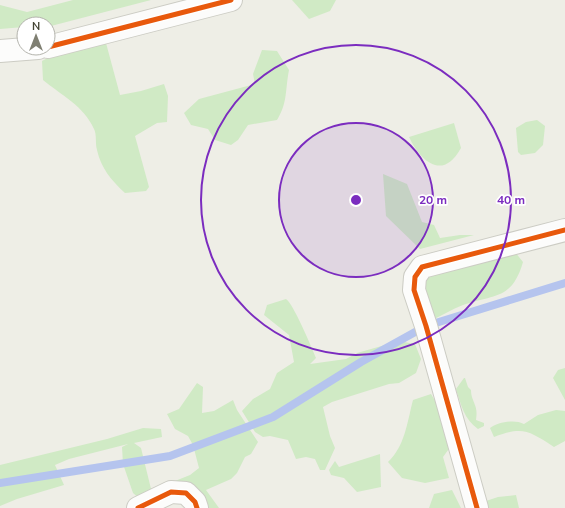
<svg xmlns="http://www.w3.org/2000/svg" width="565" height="508" viewBox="0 0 565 508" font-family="'Nunito Sans',sans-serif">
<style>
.green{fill:#d0eac5}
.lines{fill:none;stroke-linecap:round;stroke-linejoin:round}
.stream{stroke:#b5c4ee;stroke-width:8}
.minor-casing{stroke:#ccccc4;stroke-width:24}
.minor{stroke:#fcfcfb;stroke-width:22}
.cycleway-casing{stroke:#fff;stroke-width:8}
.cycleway{stroke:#e8590c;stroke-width:5}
.ring{fill:none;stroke:#7b2cbf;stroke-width:2}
.centre{fill:#7b2cbf;stroke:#fff;stroke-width:2}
.ring-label{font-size:12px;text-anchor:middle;font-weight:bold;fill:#7b2cbf;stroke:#fff;stroke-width:3.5;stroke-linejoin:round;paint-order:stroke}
</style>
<rect width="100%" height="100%" fill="#eeeee6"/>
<g class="green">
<polygon points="73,0 151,0 51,26 24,24 24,27 0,29 0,5 27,12"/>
<polygon points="292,0 336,0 330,11 309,19"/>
<path d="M106,43L120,95L141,91L164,84L168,96L167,122L157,123L135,136L149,187L146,191L125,193C111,180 101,168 97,150C95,143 97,135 94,129C84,106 61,95 43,80L42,61L57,53Z"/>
<path d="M262,50L277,51L289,70C285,90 288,102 277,120L248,125L238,140L231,145L215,140L208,129L191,125L184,113L199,99L255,84L253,74Z"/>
<polygon points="537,120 545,126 543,145 535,153 521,155 518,152 516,128 526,122"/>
<path d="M454,123L461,148C443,181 421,162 409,137Z"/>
<polygon points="383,174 407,184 422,222 434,225 440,238 460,235 474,235 420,249 386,216"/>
<path d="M515,252L523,262C512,300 495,294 463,305C452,309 441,316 430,321L412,279Z"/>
<path d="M286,299C293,303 312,348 316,358L310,364L346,359L357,353L399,341L415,344L421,359L416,373L399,383L389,384L332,402L323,407L330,436L335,448L325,470H320L315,459L306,457L296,459L288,440L270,436L263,437L255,432L242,411L253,399L270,389L277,373L294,362L289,335L264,315L267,305Z"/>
<polygon points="565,368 565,400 553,378 558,370"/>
<path d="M464,378H465L468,387L471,390C471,402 479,405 476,420L484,423V426L478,429C464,419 461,405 456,389Z"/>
<polygon points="197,383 203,387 202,413 214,411 233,400 237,410 258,442 251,454 245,457 237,473 231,479 206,490 219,508 189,508 186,501 202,492 193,496 155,489 190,475 199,468 193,445 188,436 175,429 167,414 179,409"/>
<path d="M431,394L446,419L451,446L443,457L449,478L425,483L402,478L388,462C405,446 407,423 413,400Z"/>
<path d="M556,410L565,411V441L554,447C529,431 523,426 494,437L490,428C498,422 515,419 524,424L538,415Z"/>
<polygon points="143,428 161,429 162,437 134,443 141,448 152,493 140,499 133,493 123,464 122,447 128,444 69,459 55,465 64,485 17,499 0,506 0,465 107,439"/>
<polygon points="380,454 381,487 357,492 344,478 331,475 329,470 335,461 339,467"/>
<polygon points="452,490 461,508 429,508 434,494"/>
<polygon points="516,495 519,508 485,508 486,501 498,497"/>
</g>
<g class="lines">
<polyline class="stream" points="0,483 170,456 273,417 361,362 426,326 565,283"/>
<g class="minor-casing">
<g id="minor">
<polyline points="48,47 231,0"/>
<polyline points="0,51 38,48"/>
<polyline points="138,508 171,492 186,493 195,502 197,508"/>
<polyline points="477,508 426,326 414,290 415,277 422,267 565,230"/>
</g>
</g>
<use href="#minor" class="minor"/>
<g class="cycleway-casing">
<g id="cycleway">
<polyline points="48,47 231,0"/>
<polyline points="138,508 171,492 186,493 195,502 197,508"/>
<polyline points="477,508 426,326 414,290 415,277 422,267 565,230"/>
</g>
</g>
<use href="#cycleway" class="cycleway"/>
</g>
<circle cx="356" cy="200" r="77" fill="#7b2cbf" fill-opacity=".12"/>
<g class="ring">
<circle cx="356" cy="200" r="77"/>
<circle cx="356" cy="200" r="155"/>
</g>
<circle cx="356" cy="200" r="6" class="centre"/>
<g class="ring-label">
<text x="433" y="204">20 m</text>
<text x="511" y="204">40 m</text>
</g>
<g transform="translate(36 36)"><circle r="19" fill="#ffffff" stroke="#b4b4ad"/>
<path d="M0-3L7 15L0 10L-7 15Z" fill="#7f7f72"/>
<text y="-6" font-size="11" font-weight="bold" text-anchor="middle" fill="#434333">N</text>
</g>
</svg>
